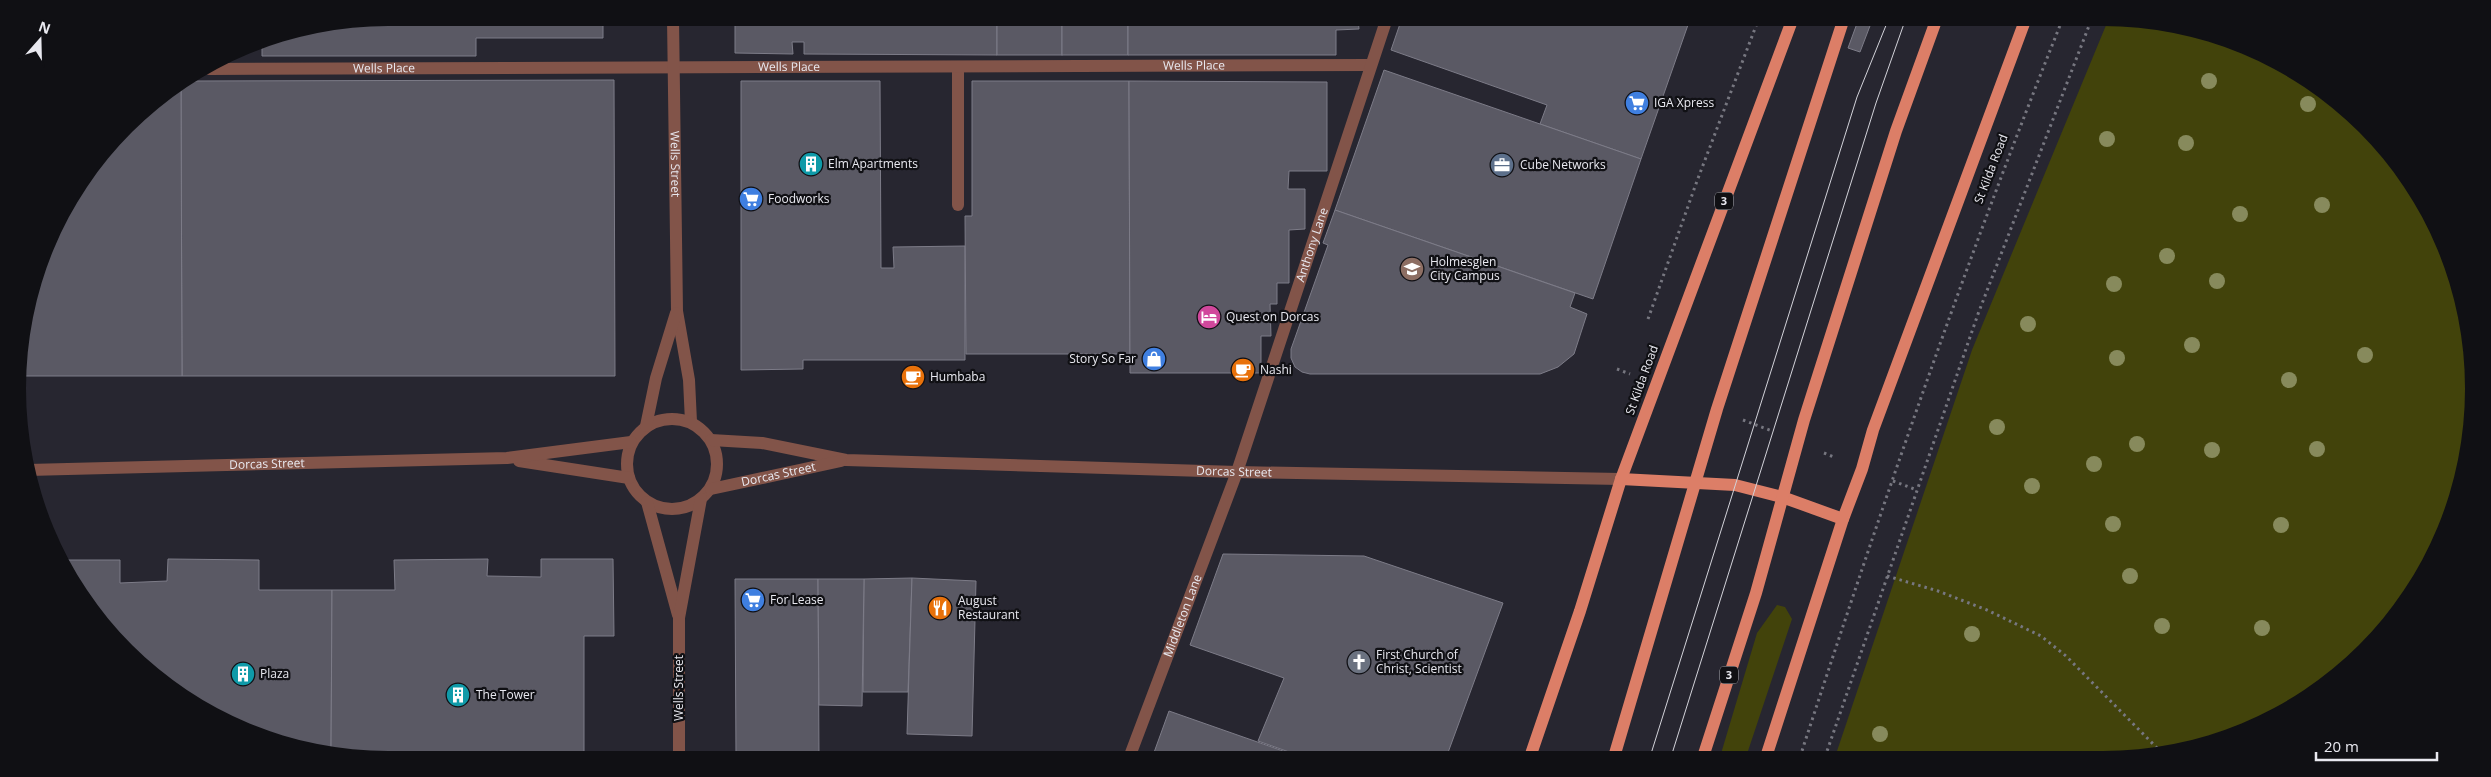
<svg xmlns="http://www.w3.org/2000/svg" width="2491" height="777" viewBox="0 0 2491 777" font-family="'Open Sans',sans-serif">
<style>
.green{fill:#42430b}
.building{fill:#5a5964;stroke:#7d7c88}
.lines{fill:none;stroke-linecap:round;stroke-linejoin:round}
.path{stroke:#777780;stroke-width:3;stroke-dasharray:2.5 4;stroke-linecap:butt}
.lane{stroke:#825449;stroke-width:12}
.street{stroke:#825449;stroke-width:12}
.primary{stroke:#dc7e67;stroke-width:12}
.tram{stroke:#d3d3da;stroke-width:1}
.tree{fill:#878a5c}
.labels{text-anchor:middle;stroke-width:4.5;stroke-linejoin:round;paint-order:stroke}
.shield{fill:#101014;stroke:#a8a8ae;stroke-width:1}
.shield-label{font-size:11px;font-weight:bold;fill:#e9e9f0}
.street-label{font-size:12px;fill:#e9e9f0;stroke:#101014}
.poi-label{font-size:12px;fill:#e9e9f0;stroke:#101014;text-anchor:start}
</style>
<rect width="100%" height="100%" fill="#272630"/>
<g class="green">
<polygon points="2109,18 2175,25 2245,46 2309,80 2365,126 2411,183 2445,247 2466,316 2473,389 2466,461 2424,574 2365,651 2267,721 2151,756 1835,757 1972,350"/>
<polygon points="1777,605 1785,607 1792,619 1746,757 1720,757 1757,633"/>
</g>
<g class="building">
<polygon points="388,18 603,18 603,38 476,38 476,56 262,56 262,41 316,25"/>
<polygon points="735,18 997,18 997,55 804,54 804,42 792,42 793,54 735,53"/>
<rect x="997" y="18" width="65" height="37"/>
<rect x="1062" y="18" width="66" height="37"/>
<polygon points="1128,18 1358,18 1359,29 1336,30 1336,55 1128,55"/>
<polygon points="1402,18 1675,18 1689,22 1641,159 1540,124 1547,105 1391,50"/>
<polygon points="1859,18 1873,18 1860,52 1848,48"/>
<polygon points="1384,70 1641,159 1593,299 1335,210"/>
<polygon points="614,80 615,376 182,376 181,86 190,81"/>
<polygon points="741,81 880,81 881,268 894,268 893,247 965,246 965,360 803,360 803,369 741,370"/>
<polygon points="972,81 1129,81 1130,354 966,354 965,216 972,216"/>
<polygon points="1129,81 1327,82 1327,171 1289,171 1288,189 1305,189 1305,229 1289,230 1289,283 1277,283 1277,304 1270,304 1271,336 1261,336 1261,373 1130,373"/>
<polygon points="181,86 182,376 19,376 21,340 56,224 94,163 144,110"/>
<polygon points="1335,210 1575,293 1570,307 1587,314 1574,354 1558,367 1540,374 1310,374 1302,372 1295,367 1291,358 1291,349 1328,245 1323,243"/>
<polygon points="1223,554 1364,556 1503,603 1446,758 1306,758 1258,741 1284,678 1190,645"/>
<polygon points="168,559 259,560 259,590 332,590 331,754 316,752 246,731 182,697 126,651 80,595 64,560 120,560 120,583 167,581"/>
<polygon points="488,559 487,576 541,577 541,559 613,559 614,636 584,636 584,759 388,760 331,754 332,590 395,590 394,560"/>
<polygon points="912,578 908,692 863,692 864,579"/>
<polygon points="912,578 976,581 972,736 907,734"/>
<polygon points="735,579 818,579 819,759 736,759"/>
<polygon points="818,579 864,579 862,706 819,705"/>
<polygon points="1169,711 1303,758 1152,758"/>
</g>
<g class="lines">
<g class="path">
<polyline points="1648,319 1697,181 1759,18"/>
<polyline points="1617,369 1630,374"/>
<polyline points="1743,420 1772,431"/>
<polyline points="1824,453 1836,458"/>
<polyline points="1893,481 1917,490"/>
<polyline points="1887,576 1938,591 1987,610 2041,636 2066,656 2162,753"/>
<path d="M1800,757C1881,508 1966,260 2063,18"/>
<polyline points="1825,757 1978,314 2092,18"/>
</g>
<g class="lane">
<polyline points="958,67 958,205"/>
<path id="s1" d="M209,69L1370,65"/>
<path id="s2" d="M1129,758L1237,472L1387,18"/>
</g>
<g class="street">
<path id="s3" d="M673,18L677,311L689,380L691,422"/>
<circle cx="672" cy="464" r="45"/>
<polyline points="646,426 656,378 676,313"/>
<path id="s4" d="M711,440L762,443L846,460L1237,472L1621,479"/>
<polyline points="519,461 629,478"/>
<path id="s5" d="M28,470L507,458L631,442"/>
<path id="s6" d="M711,489L841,461"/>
<polyline points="647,502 678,615"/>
<polyline points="679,759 679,618 701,499"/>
</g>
<g class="primary">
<polyline points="1621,479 1735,485 1782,497 1843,519"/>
<polyline points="1530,757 1580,611 1621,479 1793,18"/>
<polyline points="1614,757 1717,409 1844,18"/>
<polyline points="1703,757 1756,593 1804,420 1896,131 1937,18"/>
<polyline points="1766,757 1843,519 1862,469 1873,430 2026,18"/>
</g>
<g class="tram">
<polyline points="1650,757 1857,97 1889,18"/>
<polyline points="1671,757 1876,103 1906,18"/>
</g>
</g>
<g class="tree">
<circle cx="2209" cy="81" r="8"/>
<circle cx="2308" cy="104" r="8"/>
<circle cx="2107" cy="139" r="8"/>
<circle cx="2186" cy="143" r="8"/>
<circle cx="2322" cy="205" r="8"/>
<circle cx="2240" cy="214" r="8"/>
<circle cx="2167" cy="256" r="8"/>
<circle cx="2217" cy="281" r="8"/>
<circle cx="2114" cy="284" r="8"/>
<circle cx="2028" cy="324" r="8"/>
<circle cx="2192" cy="345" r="8"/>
<circle cx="2365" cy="355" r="8"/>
<circle cx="2117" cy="358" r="8"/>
<circle cx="2289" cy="380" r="8"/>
<circle cx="1997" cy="427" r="8"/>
<circle cx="2137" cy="444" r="8"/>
<circle cx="2317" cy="449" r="8"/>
<circle cx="2212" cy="450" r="8"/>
<circle cx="2094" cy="464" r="8"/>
<circle cx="2032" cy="486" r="8"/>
<circle cx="2113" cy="524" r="8"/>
<circle cx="2281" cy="525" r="8"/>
<circle cx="2130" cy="576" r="8"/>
<circle cx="2162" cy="626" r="8"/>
<circle cx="2262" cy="628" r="8"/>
<circle cx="1972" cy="634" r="8"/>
<circle cx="1880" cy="734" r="8"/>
</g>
<defs>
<g id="supermarket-disc" transform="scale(1.25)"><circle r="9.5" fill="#3f7fe0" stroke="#101014"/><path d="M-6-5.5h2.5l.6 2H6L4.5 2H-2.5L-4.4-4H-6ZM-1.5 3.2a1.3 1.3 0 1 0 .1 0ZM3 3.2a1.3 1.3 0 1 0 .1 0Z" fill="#fff"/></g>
<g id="building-disc" transform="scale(1.25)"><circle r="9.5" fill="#0f9aa8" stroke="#101014"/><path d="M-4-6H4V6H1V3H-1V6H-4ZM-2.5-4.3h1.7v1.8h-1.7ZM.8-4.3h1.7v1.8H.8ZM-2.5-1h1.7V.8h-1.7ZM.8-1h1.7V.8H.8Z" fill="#fff"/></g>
<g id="office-disc" transform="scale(1.25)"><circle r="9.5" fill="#5c6f8a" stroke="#101014"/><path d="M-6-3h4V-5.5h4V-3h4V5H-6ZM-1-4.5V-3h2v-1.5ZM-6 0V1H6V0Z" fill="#fff"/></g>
<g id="university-disc" transform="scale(1.25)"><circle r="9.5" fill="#8d6e63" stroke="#101014"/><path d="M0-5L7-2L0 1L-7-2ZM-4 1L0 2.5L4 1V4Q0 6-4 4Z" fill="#fff"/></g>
<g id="hotel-disc" transform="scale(1.25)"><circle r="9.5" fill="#d1479c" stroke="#101014"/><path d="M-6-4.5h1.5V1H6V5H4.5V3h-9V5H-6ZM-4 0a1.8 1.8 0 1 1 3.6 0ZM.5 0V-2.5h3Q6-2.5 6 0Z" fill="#fff"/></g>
<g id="shop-disc" transform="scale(1.25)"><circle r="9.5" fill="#3f7fe0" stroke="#101014"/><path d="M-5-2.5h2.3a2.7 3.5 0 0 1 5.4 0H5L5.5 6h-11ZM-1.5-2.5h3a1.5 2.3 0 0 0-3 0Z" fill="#fff"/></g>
<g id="cafe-disc" transform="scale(1.25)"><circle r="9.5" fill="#e8710a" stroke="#101014"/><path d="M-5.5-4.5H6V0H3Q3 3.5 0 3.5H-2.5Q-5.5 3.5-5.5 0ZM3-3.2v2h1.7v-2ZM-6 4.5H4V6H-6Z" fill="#fff"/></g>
<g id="restaurant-disc" transform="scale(1.25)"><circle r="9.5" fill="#e8710a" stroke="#101014"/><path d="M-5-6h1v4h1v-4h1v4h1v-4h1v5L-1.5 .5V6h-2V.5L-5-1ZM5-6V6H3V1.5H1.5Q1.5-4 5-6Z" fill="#fff"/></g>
<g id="church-disc" transform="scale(1.25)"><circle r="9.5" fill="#6b7280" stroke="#101014"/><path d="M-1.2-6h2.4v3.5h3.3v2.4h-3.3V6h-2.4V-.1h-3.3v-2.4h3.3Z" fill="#fff"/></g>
</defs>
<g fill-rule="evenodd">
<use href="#supermarket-disc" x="1637" y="103"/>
<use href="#building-disc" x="811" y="164"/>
<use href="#office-disc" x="1502" y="165"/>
<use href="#supermarket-disc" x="751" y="199"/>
<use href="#university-disc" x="1412" y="269"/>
<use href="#hotel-disc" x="1209" y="317"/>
<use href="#shop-disc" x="1154" y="359"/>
<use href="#cafe-disc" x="1243" y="370"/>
<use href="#cafe-disc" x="913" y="377"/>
<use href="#supermarket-disc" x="753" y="600"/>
<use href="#restaurant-disc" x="940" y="608"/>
<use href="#church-disc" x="1359" y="662"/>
<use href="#building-disc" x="243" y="674"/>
<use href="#building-disc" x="458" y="695"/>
</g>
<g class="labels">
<g class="shield">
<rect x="1715" y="192.5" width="18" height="17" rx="4"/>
<rect x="1720" y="666.5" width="18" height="17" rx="4"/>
</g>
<g class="shield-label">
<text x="1724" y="205">3</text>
<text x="1729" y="679">3</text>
</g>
<g class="street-label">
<text dy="4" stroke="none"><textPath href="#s1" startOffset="985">Wells Place</textPath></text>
<text dy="4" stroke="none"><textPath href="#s1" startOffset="580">Wells Place</textPath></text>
<text dy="4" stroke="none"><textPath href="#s1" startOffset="175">Wells Place</textPath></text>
<text dy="4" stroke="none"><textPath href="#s3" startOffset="146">Wells Street</textPath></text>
<text transform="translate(1991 169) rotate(-69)" y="4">St Kilda Road</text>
<text dy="4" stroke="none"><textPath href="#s2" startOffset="545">Anthony Lane</textPath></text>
<text transform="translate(1642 380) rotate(-70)" y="4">St Kilda Road</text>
<text dy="4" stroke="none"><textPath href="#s5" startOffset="239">Dorcas Street</textPath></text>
<text dy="4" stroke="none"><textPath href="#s4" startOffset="525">Dorcas Street</textPath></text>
<text dy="4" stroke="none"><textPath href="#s6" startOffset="69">Dorcas Street</textPath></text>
<text dy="4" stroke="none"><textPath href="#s2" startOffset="152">Middleton Lane</textPath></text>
<text transform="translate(679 688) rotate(-90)" y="4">Wells Street</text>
</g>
<g class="poi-label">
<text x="1654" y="107">IGA Xpress</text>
<text x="828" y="168">Elm Apartments</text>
<text x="1520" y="169">Cube Networks</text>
<text x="768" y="203">Foodworks</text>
<text x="1430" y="266">Holmesglen<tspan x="1430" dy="14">City Campus</tspan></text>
<text x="1226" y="321">Quest on Dorcas</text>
<text x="1136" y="363" text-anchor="end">Story So Far</text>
<text x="1260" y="374">Nashi</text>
<text x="930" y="381">Humbaba</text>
<text x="770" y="604">For Lease</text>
<text x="958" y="605">August<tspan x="958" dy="14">Restaurant</tspan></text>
<text x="1376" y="659">First Church of<tspan x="1376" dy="14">Christ, Scientist</tspan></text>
<text x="260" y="678">Plaza</text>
<text x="476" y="699">The Tower</text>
</g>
</g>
<path d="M0 0H2491V777H0ZM388 26H2103A362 362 0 0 1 2465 388V389A362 362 0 0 1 2103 751H388A362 362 0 0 1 26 389V388A362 362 0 0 1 388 26Z" fill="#101014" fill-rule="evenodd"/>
<g transform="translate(40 40) rotate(20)" stroke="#101014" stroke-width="4" paint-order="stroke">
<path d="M0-4L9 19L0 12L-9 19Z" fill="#e9e9f0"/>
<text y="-8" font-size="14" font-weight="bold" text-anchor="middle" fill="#e9e9f0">N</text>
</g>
<path d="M2316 752v8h121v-8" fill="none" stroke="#e9e9f0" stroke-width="2.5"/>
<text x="2324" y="752" font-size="15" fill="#e9e9f0" stroke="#101014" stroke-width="4" paint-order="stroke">20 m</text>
</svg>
